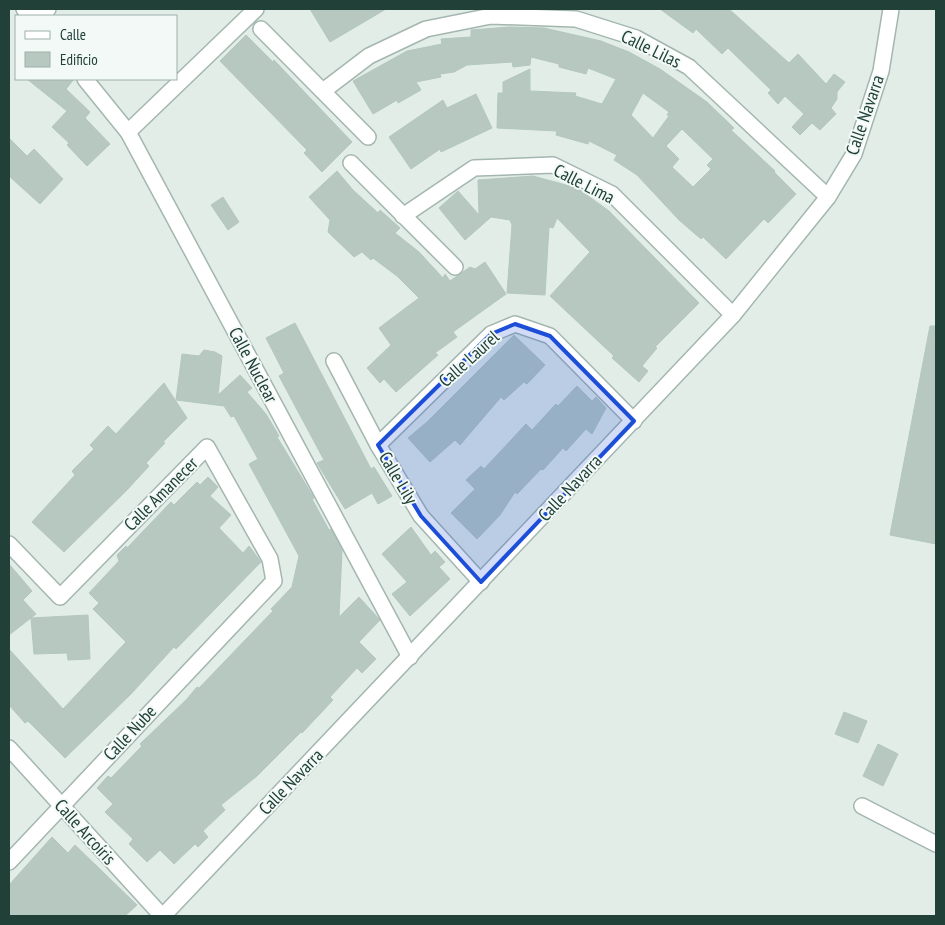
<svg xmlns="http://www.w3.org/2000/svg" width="945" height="925" viewBox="0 0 945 925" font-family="'PT Sans Narrow',sans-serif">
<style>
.building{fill:#b7c8c1;stroke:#b3c7c0;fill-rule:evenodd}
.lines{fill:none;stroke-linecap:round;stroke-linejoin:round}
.street-casing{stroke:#a4b6b0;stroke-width:18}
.street{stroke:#fff;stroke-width:15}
.marked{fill:#1d4ed8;fill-opacity:0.2;stroke:#1d4ed8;stroke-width:4;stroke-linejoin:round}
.labels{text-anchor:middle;stroke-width:4;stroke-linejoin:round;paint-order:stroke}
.street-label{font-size:18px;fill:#204038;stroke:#f2f9f6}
</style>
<rect width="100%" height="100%" fill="#e2ede8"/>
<g class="building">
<polygon points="310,9 386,9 330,42"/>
<polygon points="660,9 729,9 789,63 798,54 826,84 834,74 845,82 837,92 837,99 831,108 836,114 820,130 812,123 800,135 792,127 804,114 785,96 778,104 768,93 771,90 728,48 722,54 696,29 693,33"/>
<path d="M510,27L544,28L601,41L629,52L660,69L707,102L734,128L731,130L775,171L774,172L796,194L768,223L764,219L726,259L703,237L701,239L679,220L637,175L614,160L617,155L589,141L588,144L556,135L557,131L497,128L498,93H503V82L530,69V91L576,93L575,96L602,104L616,79L588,68L586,74L559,67V64L531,57L530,65L513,67L512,62L467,65L454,72L440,74L441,77L416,82L421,90L398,103L397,100L373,114L353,81L407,51L442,44L441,39L471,37V30ZM643,93L669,112L667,115L669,116L653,138L631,115ZM682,129L713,159L707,165L711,169L693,187L672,167L679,159L666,146Z"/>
<polygon points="246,35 273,62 274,60 352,142 322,172 304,153 307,150 220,61"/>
<polygon points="27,79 74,79 66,89 90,112 85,118 110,144 87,166 67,145 69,143 52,127 67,111"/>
<polygon points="476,94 492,128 441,152 440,149 411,169 389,137 443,100 447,108"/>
<polygon points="9,138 27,156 34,149 63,179 40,204 9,176"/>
<polygon points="337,171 353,190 378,213 380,210 400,228 395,233 419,252 443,278 445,274 450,281 470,267 475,269 485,262 506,294 453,332 457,337 435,353 438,355 396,392 384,379 380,383 367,368 391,345 379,328 419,298 397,276 373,258 371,260 362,252 354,257 328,232 330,220 309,197"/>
<polygon points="533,176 577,188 609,211 699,303 655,347 657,348 642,366 648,371 639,382 612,358 614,356 550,296 590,252 557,218 553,228 549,227 545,295 507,293 512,225 510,220 491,217 465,240 439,208 458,191 479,215 478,180"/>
<polygon points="223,197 239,222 228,230 211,205"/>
<polygon points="295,323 371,469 374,467 392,496 378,504 372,493 345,509 317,463 324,460 279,376 284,373 266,338"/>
<polygon points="930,326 936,326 936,544 890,535"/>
<polygon points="514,335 545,365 527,384 524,382 504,400 501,397 460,445 455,440 430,462 408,438 427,422"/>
<polygon points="204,350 215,352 222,356 218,395 240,375 252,388 247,392 266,414 279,436 277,437 314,498 312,499 329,530 331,529 342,550 339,617 359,597 380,620 359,642 376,659 362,673 357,668 330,697 333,700 302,733 301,732 257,776 221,805 225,810 203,831 208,837 198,847 195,844 174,864 160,850 147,862 129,844 133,839 105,812 113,804 97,788 108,776 111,778 142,746 140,744 186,700 197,687 199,688 273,611 271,609 292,587 299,556 249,464 258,459 234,416 231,417 224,406 176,400 182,354 199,356"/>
<polygon points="164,383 187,418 163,442 165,443 146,463 149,466 127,490 64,552 32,522 75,475 72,471 94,449 90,445 108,426 116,434"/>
<polygon points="577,386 592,401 596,397 606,408 592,434 586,429 566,451 563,448 543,470 541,469 517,494 515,492 500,515 477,539 451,513 475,489 466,480 481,466 484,469 526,424 532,430 556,404 558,406"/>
<polygon points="208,477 218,487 210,496 231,515 219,528 243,553 249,546 261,562 176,649 174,647 131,694 65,758 28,721 25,723 9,705 9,649 63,709 126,642 93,609 99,603 89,593 119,561 117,555 126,546 127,548 171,502 174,505 197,482 200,485"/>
<polygon points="411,527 431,555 435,551 445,562 439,567 450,579 410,616 392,594 407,582 382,554"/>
<polygon points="9,564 32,591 23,600 36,614 9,635"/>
<polygon points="88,615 90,659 68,660 67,653 34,654 31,618"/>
<polygon points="844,712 867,721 858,743 835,734"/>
<polygon points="878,744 898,754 883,786 863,776"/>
<polygon points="52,837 68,853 75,845 137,905 125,916 9,916 9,885"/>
</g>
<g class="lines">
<g class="street-casing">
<g id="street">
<polyline points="24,9 34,16"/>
<polyline points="41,16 48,9"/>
<polyline points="261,29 368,137"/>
<polyline points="85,79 128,132 410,657"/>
<polyline points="323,91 369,56 426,29 491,16 576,19 636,38 689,67 828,197"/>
<polyline points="128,132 256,9"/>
<polyline points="351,163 455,267"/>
<polyline points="403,216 474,168 553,165 612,194 733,315"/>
<polyline points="334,361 378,445 421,516 481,582"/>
<polyline points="378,445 491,334 515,324 550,336 634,421"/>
<polyline points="9,544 60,597 207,447 270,559 274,581 9,862"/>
<polyline points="9,748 162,916"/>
<polyline points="862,806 936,844"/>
<polyline points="163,916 733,315 828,197 854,154 881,71 891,9"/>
</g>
</g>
<use href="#street" class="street"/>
</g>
<path class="marked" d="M515,324L550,336L634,421L481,582L421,516L378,445L491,334Z"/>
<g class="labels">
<g class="street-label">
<text transform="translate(651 49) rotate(26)" y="6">Calle Lilas</text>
<text transform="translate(865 115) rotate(-71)" y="6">Calle Navarra</text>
<text transform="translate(584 184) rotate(27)" y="6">Calle Lima</text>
<text transform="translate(469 359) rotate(-42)" y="6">Calle Laurel</text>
<text transform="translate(253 365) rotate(62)" y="6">Calle Nuclear</text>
<text transform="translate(398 478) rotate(59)" y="6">Calle Lily</text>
<text transform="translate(570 488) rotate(-47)" y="6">Calle Navarra</text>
<text transform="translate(161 494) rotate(-45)" y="6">Calle Amanecer</text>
<text transform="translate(130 733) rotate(-47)" y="6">Calle Nube</text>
<text transform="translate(291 782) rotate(-46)" y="6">Calle Navarra</text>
<text transform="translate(85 832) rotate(48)" y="6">Calle Arcoíris</text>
</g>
</g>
<rect width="945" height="925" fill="none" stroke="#204038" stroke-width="20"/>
<rect x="15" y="15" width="162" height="65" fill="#f2f9f6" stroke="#9eafaa"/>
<rect x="25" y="31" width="25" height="8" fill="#ffffff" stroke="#9eafaa"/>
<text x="60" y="40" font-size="15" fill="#204038">Calle</text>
<rect x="25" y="52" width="25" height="15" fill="#b7c8c1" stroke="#9eafaa"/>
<text x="60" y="65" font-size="15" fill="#204038">Edificio</text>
</svg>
